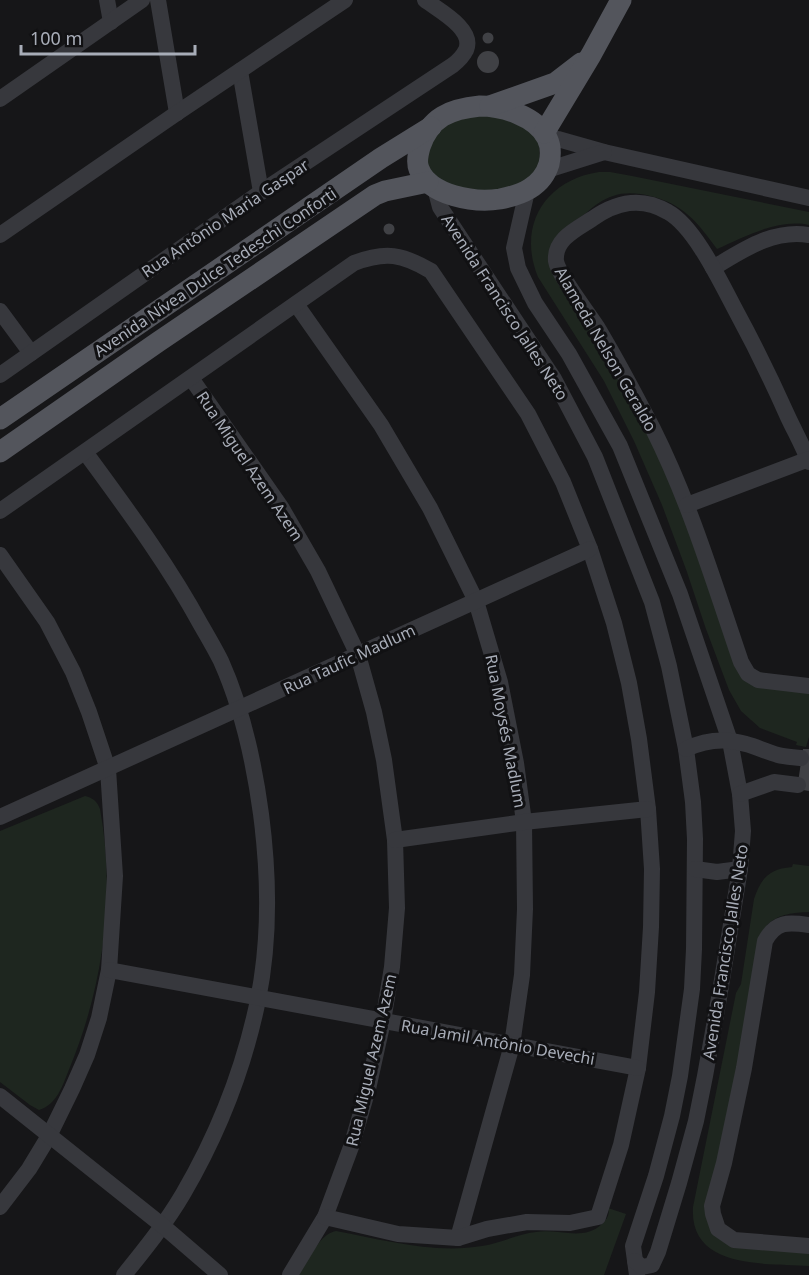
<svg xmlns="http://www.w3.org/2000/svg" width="809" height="1275" viewBox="0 0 809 1275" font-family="'Noto Sans',sans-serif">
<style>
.green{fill:#1e261f}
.building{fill:#404145}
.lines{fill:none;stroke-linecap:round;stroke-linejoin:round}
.minor{stroke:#37383d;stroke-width:16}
.major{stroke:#53555c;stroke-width:21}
.labels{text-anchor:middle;stroke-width:6;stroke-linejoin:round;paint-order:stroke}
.street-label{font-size:16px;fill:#a8adb8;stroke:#111113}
</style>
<rect width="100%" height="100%" fill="#161618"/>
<g class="green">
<polygon points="480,110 539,133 540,173 497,195 440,187 422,155 434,128"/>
<path d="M599,172H610L632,176L809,212V225C779,218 744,237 717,249C697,222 684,204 650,196C639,193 624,192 613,196C603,199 594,206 586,213C569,225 560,229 551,248L649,432L682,506L737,663L809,691V737L806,747L796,745L797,742L760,728L741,711L729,690L706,629L687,572L662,505L634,441L604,381L538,277C517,226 545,180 599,172Z"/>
<path d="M85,796C93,798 97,801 100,809C116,895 103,987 70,1067C63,1084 58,1104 39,1110L30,1105L0,1082V831Z"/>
<path d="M793,864L809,866V912C793,913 780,913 767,925L713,1233L809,1251V1266C766,1263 689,1270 693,1207L736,993L741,984L754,899C761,878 769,869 792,867Z"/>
<path d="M608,1208L626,1214L604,1275H299C308,1261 319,1234 336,1231C384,1240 434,1254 482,1246C501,1243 518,1234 536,1232C558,1228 583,1242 602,1224C607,1219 610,1215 608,1208Z"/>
</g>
<g class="building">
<circle cx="488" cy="38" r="5.5"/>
<circle cx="488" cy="62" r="11"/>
<circle cx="389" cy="229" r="5.5"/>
<polygon points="803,749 809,749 809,791 797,789"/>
</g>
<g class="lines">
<g class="minor">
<polyline points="107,0 111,22"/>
<polyline points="158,0 177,113"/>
<polyline points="240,71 261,192"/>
<polyline points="0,99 142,0"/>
<polyline points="547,137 558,139 604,152 809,198"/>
<polyline points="547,170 604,152"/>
<polyline points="435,188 440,207 554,379 595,457 652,602 669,666 686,749 693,802 695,839 694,949 692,989 680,1076 672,1116 656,1176 633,1246 637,1275"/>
<polyline points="527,191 514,248 518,268 535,303 569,354 620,446 680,594 730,741 740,794 743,831 740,869 719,998 705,1076 696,1121 679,1183 658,1252 652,1265 642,1267 635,1261"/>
<polyline points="0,235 177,113 345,0"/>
<path d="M713,268C743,250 773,229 809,235"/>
<polyline points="296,304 381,425 430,508 476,601 500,682 516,763 524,822 525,909 522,975 512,1045 458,1238"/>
<polyline points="0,311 31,353"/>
<path d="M0,375L261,192L453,65C458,61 463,56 466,50C475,29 438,10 425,0"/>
<polyline points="191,378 281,507 318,571 358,655 374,712 384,760 395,840 397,908 392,967 383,1021 368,1089 351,1147 325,1217 290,1275"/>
<path d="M85,452C126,508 168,564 201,625C208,637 215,649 221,661C243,710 254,762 261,814C269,875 270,940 258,1000C244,1068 218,1134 183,1194C166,1223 145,1249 124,1275"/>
<path d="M809,462C803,446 795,432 788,417C772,381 755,346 736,311C721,283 695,227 668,212C641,196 616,202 592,219C577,229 554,239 556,261C558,275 590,315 599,330C618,362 636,396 653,429C690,503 714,583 741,662L748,674L758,680L809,686"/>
<polyline points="687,505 809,459"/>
<path d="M0,511L354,263C386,251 402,254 431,271L528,414L563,482L590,549L614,623L629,683L639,739L648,809L652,869L651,927L647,992L638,1068L621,1145L598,1217L570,1223L527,1222L487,1229L458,1238L398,1234L325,1217"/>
<polyline points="0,555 47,622 73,672 89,712 108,769 115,876 109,970 99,1018 87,1055 72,1089 49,1136 29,1169 0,1207"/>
<path d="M686,749C705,740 726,738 746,744C757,747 767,752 778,755C785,757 794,757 801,758"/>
<polyline points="740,794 774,782 798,785"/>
<polyline points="0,817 590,549"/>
<polyline points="395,840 524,822 648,809"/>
<polyline points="695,869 717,872 740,869"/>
<path d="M809,925C788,922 776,921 765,941L744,1068L724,1163L712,1206L713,1214L718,1229L734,1240L809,1246"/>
<polyline points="109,970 638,1068"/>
<polyline points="0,1096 163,1226 220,1275"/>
</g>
<g class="major">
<path d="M480,106C502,106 536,116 547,138C551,146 551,155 549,164C542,187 521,195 500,199C475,203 429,196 419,169C416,162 418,154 420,147C430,117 450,109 480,106Z"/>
<polyline points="490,106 555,83 581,63"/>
<polyline points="544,133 591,55 621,0"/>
<polyline points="0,419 381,158 431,127"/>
<polyline points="0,452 158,342 375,195 385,191 428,182"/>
</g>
</g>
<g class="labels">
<g class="street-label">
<text transform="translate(225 218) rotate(-34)" y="6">Rua Antônio Maria Gaspar</text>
<text transform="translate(215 272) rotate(-34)" y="6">Avenida Nívea Dulce Tedeschi Conforti</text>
<text transform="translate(505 307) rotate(57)" y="6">Avenida Francisco Jalles Neto</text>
<text transform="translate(606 349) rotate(60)" y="6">Alameda Nelson Geraldo</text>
<text transform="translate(250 466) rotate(56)" y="6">Rua Miguel Azem Azem</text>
<text transform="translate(349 659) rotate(-25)" y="6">Rua Taufic Madlum</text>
<text transform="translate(506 731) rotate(79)" y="6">Rua Moysés Madlum</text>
<text transform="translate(725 952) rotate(-81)" y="6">Avenida Francisco Jalles Neto</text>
<text transform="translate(498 1042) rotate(10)" y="6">Rua Jamil Antônio Devechi</text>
<text transform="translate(371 1060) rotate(-77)" y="6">Rua Miguel Azem Azem</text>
</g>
</g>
<path d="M21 45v9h174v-9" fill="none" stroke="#a8adb8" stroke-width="3"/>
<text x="30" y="45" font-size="18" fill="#a8adb8" stroke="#111113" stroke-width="4.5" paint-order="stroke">100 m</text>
</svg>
